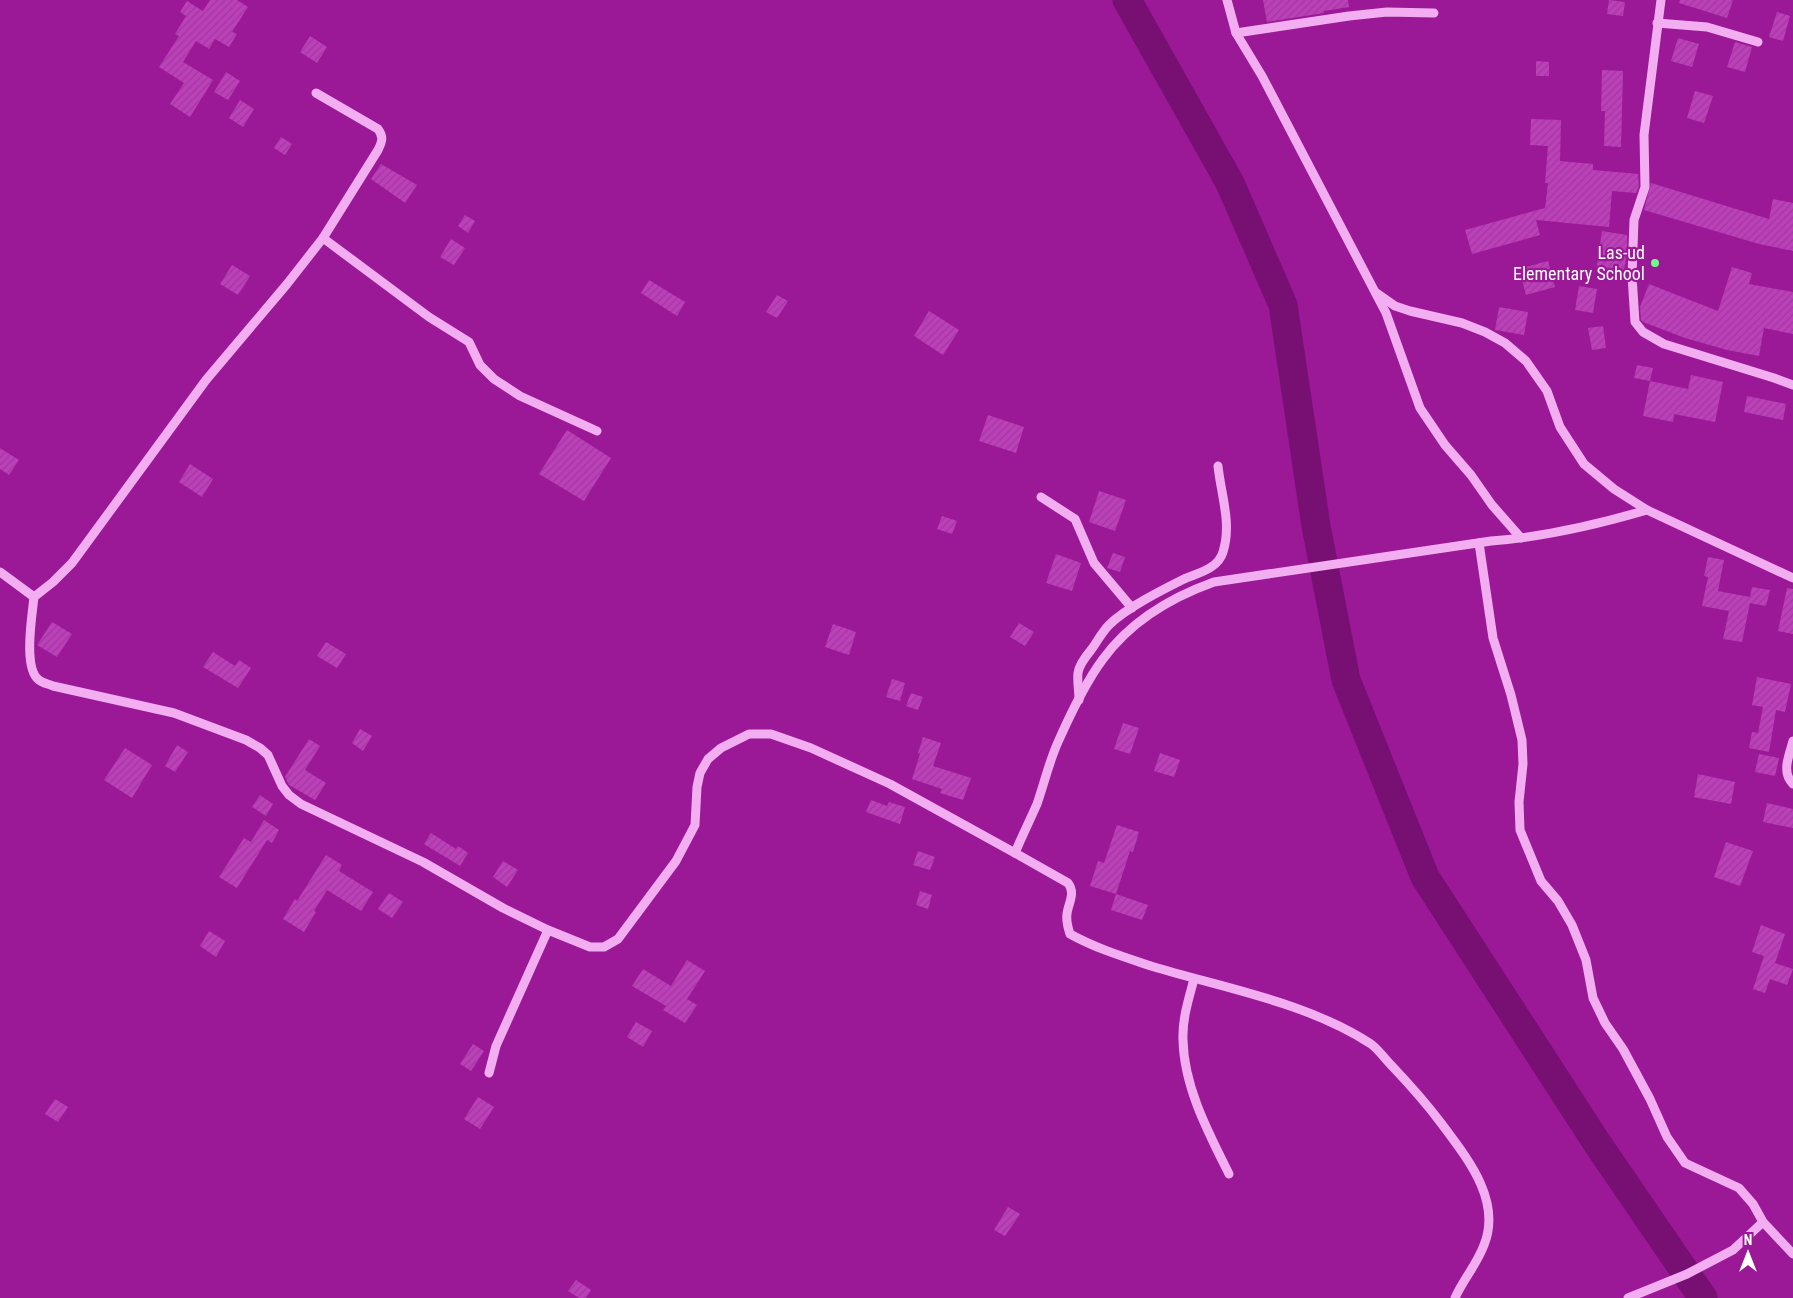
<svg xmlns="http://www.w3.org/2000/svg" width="1793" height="1298" viewBox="0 0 1793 1298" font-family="'Roboto Condensed',sans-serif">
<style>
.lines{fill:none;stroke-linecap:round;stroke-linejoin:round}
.river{stroke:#781074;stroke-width:29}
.building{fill:url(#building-hatch)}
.minor{stroke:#f2aef1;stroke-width:9}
.poi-dot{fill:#6fff89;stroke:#9b1897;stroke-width:2}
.labels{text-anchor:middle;stroke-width:4.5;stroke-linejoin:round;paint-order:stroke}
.poi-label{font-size:18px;fill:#fff;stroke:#9b1897;text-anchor:end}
</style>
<defs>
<pattern id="building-hatch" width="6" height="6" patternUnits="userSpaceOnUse" patternTransform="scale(1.25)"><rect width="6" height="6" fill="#c03dbd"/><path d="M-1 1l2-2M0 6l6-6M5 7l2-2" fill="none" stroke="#924390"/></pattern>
</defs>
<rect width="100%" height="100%" fill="#9b1897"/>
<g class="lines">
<polyline class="river" points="1127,0 1230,183 1283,305 1316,526 1346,680 1425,877 1597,1143 1703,1298"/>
</g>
<g class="building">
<polygon points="210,0 237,0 248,7 232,32 237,34 229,47 215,39 209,49 196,41 183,62 213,80 190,117 170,104 184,83 159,67 179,36 175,34 186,16 180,12 187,1 203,11"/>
<polygon points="1263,0 1348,0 1349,7 1324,11 1324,13 1267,22"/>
<polygon points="1609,0 1625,2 1623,16 1607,14"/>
<polygon points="1680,0 1733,0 1727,18 1679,3"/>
<polygon points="1777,12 1790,16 1783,41 1769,37"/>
<polygon points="310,36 327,47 317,63 300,52"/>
<polygon points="1678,38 1699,44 1692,67 1671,61"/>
<polygon points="1735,42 1752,47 1745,72 1727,67"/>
<polygon points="1536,61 1549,62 1549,76 1536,76"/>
<polygon points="1602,70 1623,71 1621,147 1604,146 1605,111 1601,111"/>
<polygon points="226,72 240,81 228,100 214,92"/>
<polygon points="1695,91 1713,96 1704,123 1687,118"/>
<polygon points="240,100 254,109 243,127 229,118"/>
<polygon points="1531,119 1561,120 1560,161 1593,164 1593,170 1638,174 1639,186 1636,193 1612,191 1609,227 1536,220 1540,235 1472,254 1465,230 1545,208 1548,183 1545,183 1548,146 1530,145"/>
<polygon points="281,137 292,144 285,155 274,148"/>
<polygon points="381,164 417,185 405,203 371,179"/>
<polygon points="1651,183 1769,219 1773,199 1793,203 1793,251 1759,244 1644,210"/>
<polygon points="465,215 475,221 468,233 458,226"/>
<polygon points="1602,231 1627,235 1627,254 1623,276 1596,271"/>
<polygon points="451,239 465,248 454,265 440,257"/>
<polygon points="1548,261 1555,287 1526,295 1519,269"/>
<polygon points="232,265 250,276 238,295 220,284"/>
<polygon points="1732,267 1752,273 1749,284 1793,292 1793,334 1764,328 1759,356 1727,350 1685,338 1643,322 1641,320 1640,307 1649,284 1718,311"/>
<polygon points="649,280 685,302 677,316 641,293"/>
<polygon points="1579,286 1597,289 1593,313 1575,310"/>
<polygon points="777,295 788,301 777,318 766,312"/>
<polygon points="1499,307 1528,312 1524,335 1495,330"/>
<polygon points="929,311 959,330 943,355 914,336"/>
<polygon points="1603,326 1606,348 1592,350 1588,328"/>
<polygon points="1637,365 1653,368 1650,381 1634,378"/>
<polygon points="1691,375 1723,382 1715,422 1674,414 1673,422 1643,416 1650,381 1688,389"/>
<polygon points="1747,396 1786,404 1783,420 1744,412"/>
<polygon points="988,415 1024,427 1016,453 979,441"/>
<polygon points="567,430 611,458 584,501 539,474"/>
<polygon points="0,448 19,460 9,475 0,469"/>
<polygon points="190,464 213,479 202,497 179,482"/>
<polygon points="1099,491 1126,500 1115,531 1089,522"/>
<polygon points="942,516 957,521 952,534 937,529"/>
<polygon points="1113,553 1125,557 1120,572 1107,568"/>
<polygon points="1056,554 1081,563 1072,591 1046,583"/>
<polygon points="1708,557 1724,560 1718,591 1750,597 1752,587 1770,590 1766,606 1750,603 1742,642 1723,639 1729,611 1702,606 1708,577 1704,576"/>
<polygon points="1787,588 1793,589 1793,634 1778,631"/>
<polygon points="52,622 72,634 57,657 37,645"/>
<polygon points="1019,623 1034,632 1025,646 1010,637"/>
<polygon points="833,624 856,632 849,655 825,647"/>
<polygon points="326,642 346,654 337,668 317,656"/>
<polygon points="213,652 235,666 239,660 251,668 238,688 203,667"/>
<polygon points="1757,677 1791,684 1785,712 1776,710 1769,752 1749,748 1752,732 1758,733 1763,707 1752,705"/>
<polygon points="892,679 905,683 900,701 886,697"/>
<polygon points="911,693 923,697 918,710 906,706"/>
<polygon points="1123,723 1139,728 1130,754 1114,749"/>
<polygon points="360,729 372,736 363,751 352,743"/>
<polygon points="923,737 941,743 933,766 971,778 963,800 940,793 942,789 912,779 920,754 918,753"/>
<polygon points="309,739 320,746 305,770 326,783 315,800 289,785 285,777"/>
<polygon points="177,745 188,752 175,772 165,766"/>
<polygon points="125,748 152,765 132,798 104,780"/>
<polygon points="1160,753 1180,760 1174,777 1154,771"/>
<polygon points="1759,754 1779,758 1775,776 1755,772"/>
<polygon points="1698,774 1735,782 1731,804 1694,797"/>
<polygon points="260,795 273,804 266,816 252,807"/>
<polygon points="871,800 887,806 889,802 905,807 900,824 866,812"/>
<polygon points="1767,803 1793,809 1793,828 1763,822"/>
<polygon points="264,820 279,830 272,843 267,840 237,888 219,877 244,838 251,842"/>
<polygon points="1117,825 1139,832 1133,852 1130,851 1116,894 1090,886 1098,861 1104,863"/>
<polygon points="431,833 456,849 458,846 468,853 460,866 424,844"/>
<polygon points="1726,842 1753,851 1740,886 1714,877"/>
<polygon points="918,851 935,857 930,870 913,865"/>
<polygon points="326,855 342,865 339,871 373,892 361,911 327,890 314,911 316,912 304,932 283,919 295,899 297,901"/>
<polygon points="503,861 518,870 507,887 493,877"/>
<polygon points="920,891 932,895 928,909 916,905"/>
<polygon points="389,893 403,902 392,918 378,909"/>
<polygon points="1116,894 1148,905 1142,920 1111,910"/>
<polygon points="1761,925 1785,934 1775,963 1793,969 1787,985 1770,979 1765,993 1753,989 1764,956 1752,952"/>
<polygon points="209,931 225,941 216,957 200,946"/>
<polygon points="687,960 705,971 687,999 697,1005 685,1023 663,1010 666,1006 632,986 643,969 671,986"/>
<polygon points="636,1022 652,1031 643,1047 627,1037"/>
<polygon points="473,1044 484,1051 471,1071 460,1064"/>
<polygon points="478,1097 494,1107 480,1129 464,1119"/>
<polygon points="55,1099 68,1107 58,1122 45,1114"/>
<polygon points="1008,1207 1020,1214 1005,1236 994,1230"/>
<polygon points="576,1280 591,1290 586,1298 579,1298 568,1291"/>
</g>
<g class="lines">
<g class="minor">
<polyline points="1227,0 1236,33 1262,76 1375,292 1395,306 1410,311 1462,323 1485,332 1505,343 1526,361 1547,391 1560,427 1584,464 1614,489 1647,510 1793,578"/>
<polyline points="1661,0 1644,135 1645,187 1634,220 1632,276 1635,322 1643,332 1664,344 1774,378 1793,385"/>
<polyline points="1657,23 1707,27 1758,42"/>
<polyline points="1236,33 1349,16 1387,12 1434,13"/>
<polyline points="323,238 429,317 469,342 480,365 494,379 520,396 597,431"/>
<polyline points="1376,294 1386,313 1420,408 1445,445 1471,475 1492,505 1521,538"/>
<polyline points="1041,497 1075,519 1094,563 1132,608"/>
<polyline points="1479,543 1493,638 1511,695 1522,740 1523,764 1519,802 1520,830 1541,881 1558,901 1572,925 1586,960 1593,998 1605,1023 1623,1049 1650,1099 1667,1137 1685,1163 1739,1188 1753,1204 1763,1222 1793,1254"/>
<path d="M0,572L34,597C32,616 23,669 39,680C42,683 49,684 53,686L174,713L246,740L260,748L268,755L282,786L289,795L301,804L423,862L503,908L548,930L590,947H604L618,939L676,861L695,825L697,787L700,773L708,759L721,748L749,734H771L811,748L890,784L1015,853C1022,836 1030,820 1037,804C1044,784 1049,762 1058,742C1070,715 1085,683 1103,659C1130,622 1172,597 1214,582L1491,541C1544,537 1596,525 1647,510"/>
<path d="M34,597L53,582L72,563L206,380L287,284L323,238L378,150C382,142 384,137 378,129L316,93"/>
<path d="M1079,700C1079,691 1077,681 1078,673C1079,665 1086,656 1091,650C1097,642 1102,632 1109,625C1126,608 1162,590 1184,579C1198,573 1218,569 1223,552C1232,523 1221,495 1218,466"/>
<path d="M1793,741C1789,756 1781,772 1793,784"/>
<path d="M1015,853L1068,883C1076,893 1068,904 1067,914C1066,921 1068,928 1070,934C1095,948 1124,957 1151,966C1223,988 1307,1002 1371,1044C1379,1050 1385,1059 1392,1066C1409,1084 1426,1103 1441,1123C1467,1158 1502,1200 1484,1245C1477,1264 1463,1280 1455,1298"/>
<path d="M1194,979C1189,998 1182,1019 1183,1040C1184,1087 1208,1132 1229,1174"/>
<polyline points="489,1073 496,1046 548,930"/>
<polyline points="1628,1298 1687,1274 1733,1250 1763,1222"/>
</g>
</g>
<circle class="poi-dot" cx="1655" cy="263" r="5"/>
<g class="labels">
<g class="poi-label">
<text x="1645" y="259">Las-ud<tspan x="1645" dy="21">Elementary School</tspan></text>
</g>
</g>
<g transform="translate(1748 1253)" stroke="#9b1897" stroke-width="4" paint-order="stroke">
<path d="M0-4L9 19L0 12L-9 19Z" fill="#ffffff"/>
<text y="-8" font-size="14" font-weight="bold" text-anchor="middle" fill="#ffffff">N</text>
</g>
</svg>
